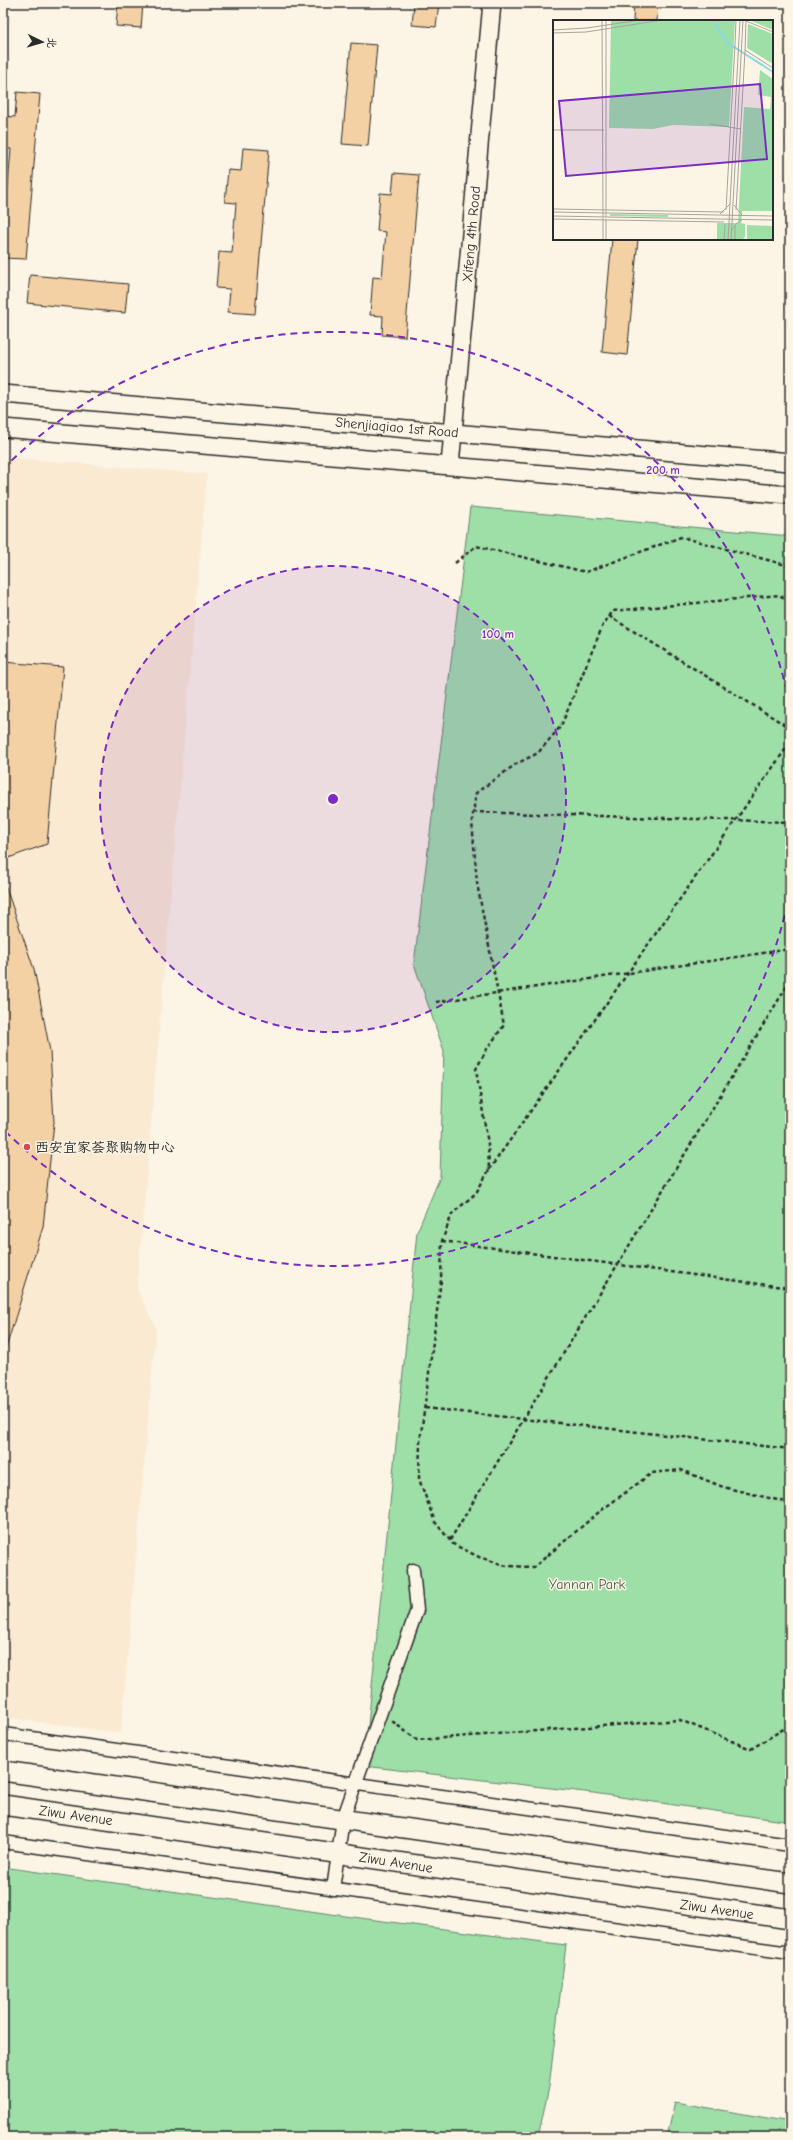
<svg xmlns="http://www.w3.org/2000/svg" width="793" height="2140" viewBox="0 0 793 2140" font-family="'Comic Neue','LXGW WenKai TC',sans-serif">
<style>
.built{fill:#faead2}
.green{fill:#9edfa8;stroke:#64856a}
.building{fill:#f4d1a4;stroke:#2b2b2b}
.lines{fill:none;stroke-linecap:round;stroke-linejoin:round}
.street-casing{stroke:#2b2b2b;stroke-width:15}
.secondary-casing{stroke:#2b2b2b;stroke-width:20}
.primary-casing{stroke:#2b2b2b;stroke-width:22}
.path{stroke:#2b2b2b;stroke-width:2.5;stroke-dasharray:4 3;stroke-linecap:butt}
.street{stroke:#fcf5e5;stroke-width:12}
.secondary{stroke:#fcf5e5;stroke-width:17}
.primary{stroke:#fcf5e5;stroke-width:19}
.ring{fill:none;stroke:#7b2cbf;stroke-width:2;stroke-dasharray:7 5}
.poi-dot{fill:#d1495b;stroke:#fcf5e5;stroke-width:1.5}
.labels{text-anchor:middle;stroke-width:3;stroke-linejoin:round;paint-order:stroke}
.street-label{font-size:14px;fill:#2b2b2b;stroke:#fcf5e5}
.poi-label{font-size:14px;fill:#2b2b2b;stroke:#fcf5e5;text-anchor:start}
.park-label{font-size:14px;fill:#48584a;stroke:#fcf5e5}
.inset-river{fill:none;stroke:#89d9e6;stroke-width:2}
.inset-road{fill:none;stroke:#a8a49b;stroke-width:1}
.view{fill:#7b2cbf;fill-opacity:0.15;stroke:#7b2cbf;stroke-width:2}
.inset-edge{fill:none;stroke:#2b2b2b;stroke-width:2}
.centre{fill:#7b2cbf;stroke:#fcf5e5;stroke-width:2}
.ring-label{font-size:12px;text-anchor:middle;font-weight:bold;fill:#7b2cbf;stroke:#fcf5e5;stroke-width:3;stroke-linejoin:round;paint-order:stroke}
</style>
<rect width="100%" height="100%" fill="#fcf5e5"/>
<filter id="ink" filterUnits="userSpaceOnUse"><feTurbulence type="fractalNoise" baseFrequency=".025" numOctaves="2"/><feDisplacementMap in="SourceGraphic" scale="8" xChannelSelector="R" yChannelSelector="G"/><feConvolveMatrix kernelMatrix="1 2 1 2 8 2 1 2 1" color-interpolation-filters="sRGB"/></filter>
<g filter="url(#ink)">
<polygon class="built" points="3,457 207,474 137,1289 156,1328 121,1733 3,1717"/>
<g class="green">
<polygon points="470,507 790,536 790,1822 593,1793 364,1766 417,1232 440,1177 444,1051 414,964"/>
<polygon points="3,1867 345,1916 566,1945 549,2087 538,2137 3,2137"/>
<polygon points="675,2102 790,2122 790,2137 667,2137"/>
</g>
<g class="building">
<polygon points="118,3 143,3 141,28 116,26"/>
<polygon points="414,3 439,3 436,27 412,25"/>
<polygon points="634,3 658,3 657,21 633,21"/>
<polygon points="351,43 377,45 368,146 342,144"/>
<polygon points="17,92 40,94 26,259 3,258 3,198 7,198 11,149 3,149 3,116 15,117"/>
<polygon points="243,148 269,150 255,314 228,312 230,289 216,288 219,252 232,253 236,203 225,202 228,170 241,171"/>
<polygon points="394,173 419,175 405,337 382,335 383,316 370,315 373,277 382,278 386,232 377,231 380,193 392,194"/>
<polygon points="612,239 638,239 627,355 602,352"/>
<polygon points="30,275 128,284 125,313 27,303"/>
<polygon points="3,662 63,667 47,844 3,860"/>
<polygon points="5,885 34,969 50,1051 54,1122 43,1227 6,1348 3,1347 3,886"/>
</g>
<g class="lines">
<g class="street-casing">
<g id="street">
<polyline points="3,1734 790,1845"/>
<polyline points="3,1842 790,1953"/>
<polyline points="333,1889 343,1819 417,1610 413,1570"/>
</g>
</g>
<g class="secondary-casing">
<g id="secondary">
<polyline points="3,394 790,462"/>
<polyline points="3,428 790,495"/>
<polyline points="450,465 492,3"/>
</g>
</g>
<g class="primary-casing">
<g id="primary">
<polyline points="3,1771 790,1883"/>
<polyline points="3,1805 790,1919"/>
</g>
</g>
<g class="path">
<polyline points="455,563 476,546 586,572 681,537 790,566"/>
<polyline points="790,601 779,595 613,611 603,625 561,726 538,753 516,764 476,793 472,821 477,883 504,1025 487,1049 476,1069 488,1144 489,1170 476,1193 452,1214 442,1241 441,1280 420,1442 419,1479 435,1522 453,1544 479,1557 507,1566 534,1567 599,1512 652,1473 681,1470 723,1487 790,1503"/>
<polyline points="609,616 790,728"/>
<polyline points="473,812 790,822"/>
<polyline points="436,1002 790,949"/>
<polyline points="489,1170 790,743"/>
<polyline points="442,1241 790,1288"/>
<polyline points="425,1408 790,1449"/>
<polyline points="450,1540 790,981"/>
<polyline points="392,1721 417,1740 680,1720 751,1749 790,1725"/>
</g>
<use href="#street" class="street"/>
<use href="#secondary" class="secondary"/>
<use href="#primary" class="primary"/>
</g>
</g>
<circle cx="333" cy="799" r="233" fill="#7b2cbf" fill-opacity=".12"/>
<g class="ring">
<circle cx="333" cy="799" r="233"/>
<path d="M790 892A466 466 0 0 1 3 1129M3 469A466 466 0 0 1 790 706"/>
</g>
<circle class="poi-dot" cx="27" cy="1147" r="4"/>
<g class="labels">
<g class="street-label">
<text transform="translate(471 234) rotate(-85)" y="5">Xifeng 4th Road</text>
<text transform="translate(397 427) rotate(5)" y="5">Shenjiaqiao 1st Road</text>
<text transform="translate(76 1815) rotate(8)" y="5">Ziwu Avenue</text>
<text transform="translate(396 1862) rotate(9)" y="5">Ziwu Avenue</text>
<text transform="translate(717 1909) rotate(8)" y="5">Ziwu Avenue</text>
</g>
<g class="poi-label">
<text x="35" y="1152">西安宜家荟聚购物中心</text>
</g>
<g class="park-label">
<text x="587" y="1589">Yannan Park</text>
</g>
</g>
<g transform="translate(553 20)">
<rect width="220" height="220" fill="#fcf5e5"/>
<path d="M58,0H182L176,107L120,105L100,109L56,108ZM196,0H220V10ZM195,4L220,14V44L194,28ZM207,50L220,59V191H189L188,203L192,204V217L189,220H164V203H185L191,87L217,89L218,77L205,75ZM57,194L115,195V197L57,196ZM194,205L220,206V220H194Z" fill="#9edfa8"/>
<path class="inset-river" d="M159,0L175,23L220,52"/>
<path class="inset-road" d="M49,0L50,197M193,1L220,12M0,10L34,8L87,0M0,13L33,12L109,0M182,24L183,0M192,30L220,48M192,31L193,0M157,104L188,109M0,110H51M181,185L189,195M0,189L171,192M173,190L182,24M183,190L192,31M0,192L220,196M167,194L177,184M0,196L220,200M53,197V0M50,198V220M0,199L171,202M179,210L183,204L189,200M53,220V199M171,220L172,204M175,220L187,0M178,220L190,0M182,220V205"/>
<path class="view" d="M207,64L214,139L13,156L6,81Z"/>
<rect width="220" height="220" class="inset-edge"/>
</g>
<circle cx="333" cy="799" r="6" class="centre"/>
<g class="ring-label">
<text x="663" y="474">200 m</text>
<text x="498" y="638">100 m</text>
</g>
<rect width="793" height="2140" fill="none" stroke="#fcf5e5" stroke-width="16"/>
<rect x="8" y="8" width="777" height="2124" fill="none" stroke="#2b2b2b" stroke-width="1.5" filter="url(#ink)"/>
<g transform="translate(42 42) rotate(95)" stroke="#fcf5e5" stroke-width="3" paint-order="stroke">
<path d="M0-3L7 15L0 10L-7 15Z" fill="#2b2b2b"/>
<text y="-6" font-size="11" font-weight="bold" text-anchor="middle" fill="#2b2b2b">北</text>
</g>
</svg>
